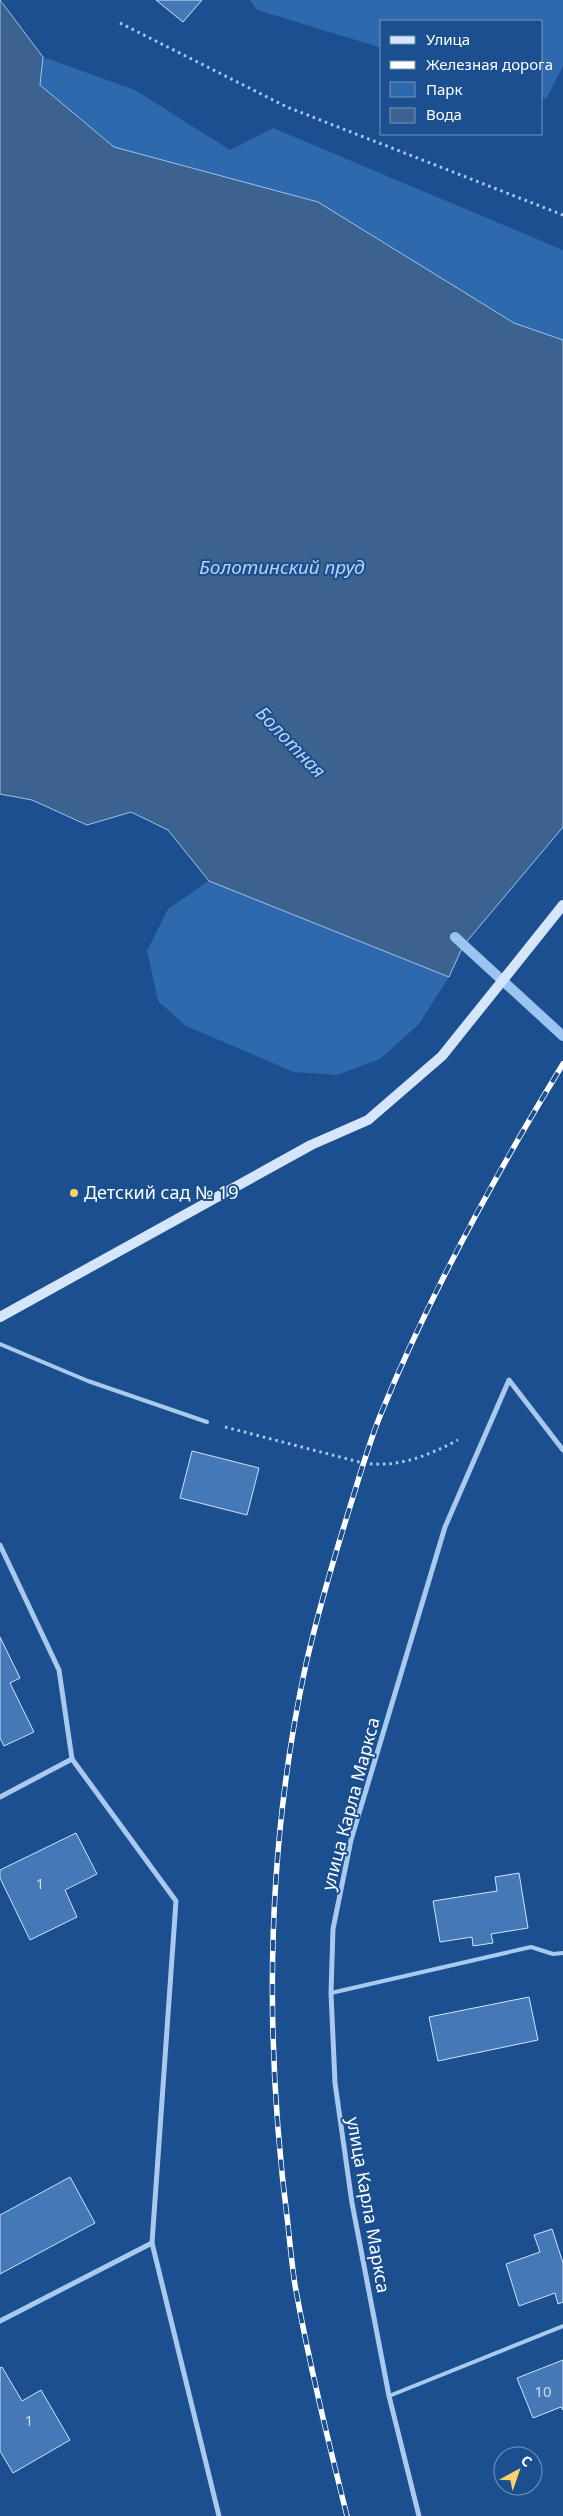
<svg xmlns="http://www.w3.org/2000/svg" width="563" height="2516" viewBox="0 0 563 2516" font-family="'Noto Sans',sans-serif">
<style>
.green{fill:#2e69ad}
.water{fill:#3c6290;stroke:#9cc4f0}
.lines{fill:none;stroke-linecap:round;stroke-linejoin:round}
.stream{stroke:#9cc4f0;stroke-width:10}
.building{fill:#4478b7;stroke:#cfe3fa}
.path{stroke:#a9c9ee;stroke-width:3;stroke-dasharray:2.5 4;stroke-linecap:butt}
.lane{stroke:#a9c9ee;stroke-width:4}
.street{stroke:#a9c9ee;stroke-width:5}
.secondary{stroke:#d6e6fa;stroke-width:10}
.rail-casing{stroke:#fff;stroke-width:5.5}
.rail{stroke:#1b4f8f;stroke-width:4;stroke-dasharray:11;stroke-linecap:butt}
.poi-dot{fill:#ffd166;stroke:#1b4f8f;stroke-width:2}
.labels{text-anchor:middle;stroke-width:4;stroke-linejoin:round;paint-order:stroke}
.number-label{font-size:15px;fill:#d0dded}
.poi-label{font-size:18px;fill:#fff;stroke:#1b4f8f;text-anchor:start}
.street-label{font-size:18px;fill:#fff;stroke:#1b4f8f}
.water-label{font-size:19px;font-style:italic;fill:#b5d3f5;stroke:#1b4f8f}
</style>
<rect width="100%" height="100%" fill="#1b4f8f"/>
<g class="green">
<polygon points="250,0 563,0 563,66 546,99 542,97 542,21 382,21 382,48 257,10"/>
<polygon points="43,57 135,90 230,150 273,128 563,250 563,340 514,323 318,202 114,147 40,85"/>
<polygon points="209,881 449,977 419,1024 380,1059 337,1075 294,1072 186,1026 158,1001 147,951 168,909"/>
</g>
<polygon class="water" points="0,0 43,57 40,85 114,147 318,202 514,323 563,340 563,827 463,946 449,977 209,881 168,830 131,812 87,825 32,800 0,794"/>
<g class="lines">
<polyline class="stream" points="455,937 563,1036"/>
</g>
<g class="building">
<polygon points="156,0 202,0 183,22"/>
<polygon points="192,1451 259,1468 247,1515 180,1498"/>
<polygon points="0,1637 20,1678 10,1683 34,1732 4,1746 0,1738"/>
<polygon points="76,1833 97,1874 65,1890 77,1917 30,1940 0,1878 0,1870"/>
<polygon points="519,1873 528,1928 491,1934 493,1943 473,1946 472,1937 440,1942 433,1901 497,1891 495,1877"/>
<polygon points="529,1997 538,2040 438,2061 429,2017"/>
<polygon points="70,2177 95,2223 0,2274 0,2215"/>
<polygon points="552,2229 563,2263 563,2302 558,2304 555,2293 519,2306 506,2264 540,2252 534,2235"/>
<polygon points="563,2360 563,2410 561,2407 533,2418 517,2378"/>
<polygon points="2,2367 22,2401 41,2390 70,2440 13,2473 0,2451 0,2368"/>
</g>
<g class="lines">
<g class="path">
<polyline points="120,23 287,107 563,215"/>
<path d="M225,1427L363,1463C399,1468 427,1456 458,1440"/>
</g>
<g class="lane">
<polyline points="0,1344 88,1381 207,1422"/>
<polyline points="331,1993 531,1947 553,1954 563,1953"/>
<polyline points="389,2396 563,2326"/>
</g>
<g class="street">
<polyline points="0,1545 59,1670 72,1759 176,1901 152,2243 219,2516"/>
<polyline points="0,1797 72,1759"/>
<polyline points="0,2321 152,2243"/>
<polyline points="419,2516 389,2396 352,2203 335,2083 331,1993 333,1929 351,1840 445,1527 509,1380 563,1450"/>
</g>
<polyline class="secondary" points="0,1317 311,1145 368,1120 442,1056 563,905"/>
<g class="rail-casing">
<path id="rail" d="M347,2516C328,2440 309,2363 295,2285C292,2265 290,2245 288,2225C264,2038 266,1848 306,1664C318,1612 333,1561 349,1510C359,1478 368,1446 380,1416C430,1293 494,1177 563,1064"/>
</g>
<use href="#rail" class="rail"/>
</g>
<circle class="poi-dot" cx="74" cy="1193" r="5"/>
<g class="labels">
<g class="number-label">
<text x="40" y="1889">1</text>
<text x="543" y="2397">10</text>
<text x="29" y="2426">1</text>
</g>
<g class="poi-label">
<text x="84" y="1199">Детский сад № 19</text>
</g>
<g class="street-label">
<text transform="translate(351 1804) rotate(-75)" y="6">улица Карла Маркса</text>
<text transform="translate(368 2205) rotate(80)" y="6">улица Карла Маркса</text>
</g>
<g class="water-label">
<text x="282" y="574">Болотинский пруд</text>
<text transform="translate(291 742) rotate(46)" y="7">Болотная</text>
</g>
</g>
<rect x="380" y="20" width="162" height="115" fill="#1b4f8f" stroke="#7695bc"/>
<rect x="390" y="36" width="25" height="8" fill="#d6e6fa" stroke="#7695bc"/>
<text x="426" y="45" font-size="15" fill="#ffffff">Улица</text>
<rect x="390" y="61" width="25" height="8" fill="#ffffff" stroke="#7695bc"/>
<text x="426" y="70" font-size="15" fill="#ffffff">Железная дорога</text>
<rect x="390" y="82" width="25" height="15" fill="#2e69ad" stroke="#7695bc"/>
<text x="426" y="95" font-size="15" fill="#ffffff">Парк</text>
<rect x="390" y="108" width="25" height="15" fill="#3c6290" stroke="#7695bc"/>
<text x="426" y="120" font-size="15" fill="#ffffff">Вода</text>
<g transform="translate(518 2471) rotate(40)"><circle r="24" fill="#1b4f8f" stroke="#7695bc"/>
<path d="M0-4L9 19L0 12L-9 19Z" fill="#ffd166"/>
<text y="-8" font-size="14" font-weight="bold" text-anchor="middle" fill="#ffffff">С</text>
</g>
</svg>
